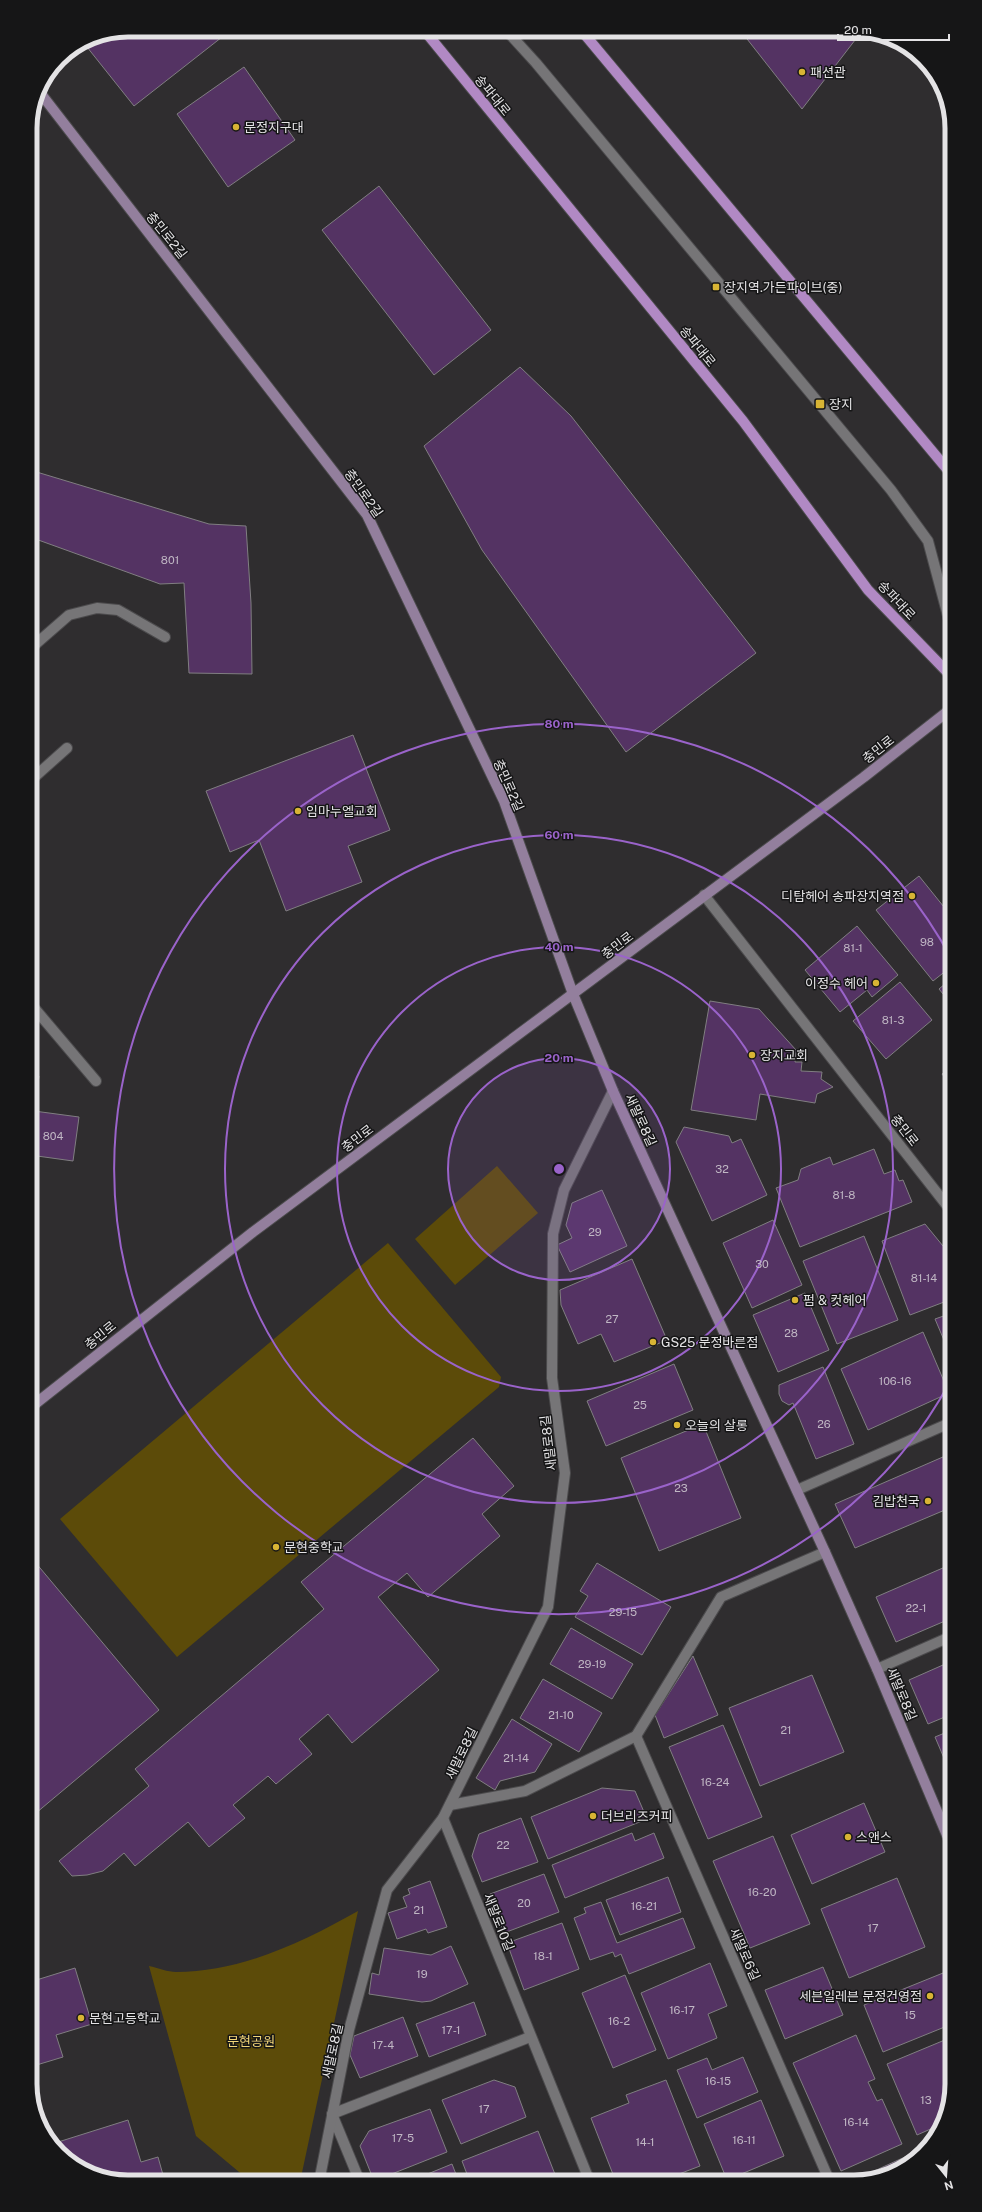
<svg xmlns="http://www.w3.org/2000/svg" width="982" height="2212" viewBox="0 0 982 2212" font-family="'Public Sans','Noto Sans KR',sans-serif">
<style>
.green{fill:#5c4b09}
.building{fill:#543363;stroke:#807e81}
.lines{fill:none;stroke-linecap:round;stroke-linejoin:round}
.lane-casing{stroke:#4c4b4d;stroke-width:12}
.street-casing{stroke:#4c4b4d;stroke-width:12}
.secondary-casing{stroke:#4c4b4d;stroke-width:12}
.primary-casing{stroke:#4c4b4d;stroke-width:12}
.lane{stroke:#767577;stroke-width:10}
.street{stroke:#767577;stroke-width:10}
.secondary{stroke:#937f9d;stroke-width:10}
.primary{stroke:#b189c4;stroke-width:10}
.ring{fill:none;stroke:#9a63ca;stroke-width:2}
.poi-dot{fill:#d8b434;stroke:#161617;stroke-width:1.5}
.labels{text-anchor:middle;stroke-width:3;stroke-linejoin:round;paint-order:stroke}
.number-label{font-size:11px;fill:#c0b7c4}
.poi-label{font-size:13px;fill:#e4e3e5;stroke:#161617;text-anchor:start}
.street-label{font-size:13px;fill:#e4e3e5;stroke:#161617}
.park-label{font-size:13px;fill:#f2d578;stroke:#161617}
.rim{fill:none;stroke:#e4e3e5;stroke-width:5}
.centre{fill:#9a63ca;stroke:#161617;stroke-width:2}
.ring-label{font-size:12px;text-anchor:middle;font-weight:bold;fill:#9a63ca;stroke:#161617;stroke-width:3;stroke-linejoin:round;paint-order:stroke}
</style>
<rect width="100%" height="100%" fill="#2f2d2f"/>
<g class="green">
<polygon points="497,1166 538,1213 455,1285 415,1239"/>
<polygon points="388,1243 501,1377 499,1387 177,1657 60,1519"/>
<path d="M358,1911L300,2182H251L196,2136L149,1966C158,1968 168,1972 176,1972C241,1972 303,1942 358,1911Z"/>
</g>
<g class="building">
<polygon points="128,30 231,30 134,106 83,42 91,37"/>
<polygon points="740,30 861,30 862,31 802,109"/>
<polygon points="244,67 295,140 228,187 177,114"/>
<polygon points="379,186 491,330 434,375 322,230"/>
<polygon points="520,367 571,416 756,653 626,752 482,550 424,446"/>
<polygon points="30,470 209,524 246,526 251,603 252,674 189,673 184,583 160,584 30,537"/>
<polygon points="353,735 390,830 348,846 362,882 286,911 259,840 230,852 206,791"/>
<polygon points="919,876 952,917 952,966 933,981 876,910"/>
<polygon points="857,926 898,975 872,997 867,990 840,1012 805,970"/>
<polygon points="952,978 952,1005 939,989"/>
<polygon points="900,982 932,1020 886,1059 853,1021"/>
<polygon points="710,1001 759,1009 796,1050 795,1062 802,1062 801,1071 822,1072 821,1079 833,1087 817,1094 815,1103 760,1094 756,1120 691,1110"/>
<polygon points="952,1066 952,1087 942,1074"/>
<polygon points="30,1074 39,1076 34,1111 79,1117 73,1161 30,1155"/>
<polygon points="684,1127 729,1136 732,1143 741,1139 767,1195 712,1221 676,1142"/>
<polygon points="874,1149 884,1174 895,1170 899,1181 903,1180 912,1202 800,1247 776,1188 798,1180 801,1169 830,1157 833,1165"/>
<polygon points="602,1190 627,1246 570,1272 557,1245 572,1238 566,1225 572,1203"/>
<polygon points="773,1220 802,1285 752,1308 723,1243"/>
<polygon points="925,1224 952,1257 952,1299 910,1315 882,1241"/>
<polygon points="864,1236 898,1320 837,1344 803,1261"/>
<polygon points="632,1259 667,1340 614,1362 601,1334 578,1344 561,1305 560,1290"/>
<polygon points="805,1293 829,1350 778,1372 753,1315"/>
<polygon points="952,1313 952,1359 935,1319"/>
<polygon points="923,1332 949,1393 868,1430 841,1369"/>
<polygon points="674,1364 693,1410 606,1446 587,1401"/>
<polygon points="823,1367 854,1444 816,1459 793,1403 789,1405 782,1401 779,1394 779,1385"/>
<polygon points="703,1424 741,1518 659,1551 621,1458"/>
<polygon points="473,1438 514,1486 482,1514 500,1536 428,1597 407,1573 378,1597 439,1670 352,1743 328,1714 299,1739 312,1754 276,1784 268,1776 233,1805 245,1818 209,1847 188,1822 135,1866 124,1853 103,1871 87,1875 72,1876 59,1861 149,1786 135,1769 324,1609 301,1582"/>
<polygon points="952,1453 952,1507 855,1548 835,1504"/>
<polygon points="30,1556 159,1710 36,1813 30,1806"/>
<polygon points="597,1563 671,1607 642,1655 575,1617 588,1596 580,1591"/>
<polygon points="952,1564 952,1618 896,1642 876,1597"/>
<polygon points="571,1628 633,1664 612,1699 550,1664"/>
<polygon points="693,1656 718,1715 664,1738 655,1715"/>
<polygon points="952,1661 952,1714 928,1724 909,1680"/>
<polygon points="812,1675 844,1752 760,1786 729,1708"/>
<polygon points="543,1679 602,1713 579,1752 520,1718"/>
<polygon points="512,1719 552,1744 535,1772 500,1781 495,1790 476,1778"/>
<polygon points="723,1725 762,1817 708,1839 669,1747"/>
<polygon points="952,1730 952,1777 935,1737"/>
<polygon points="602,1788 635,1791 647,1819 548,1859 531,1817"/>
<polygon points="864,1803 885,1852 812,1884 791,1835"/>
<polygon points="521,1818 538,1862 482,1882 472,1856 479,1834"/>
<polygon points="632,1833 635,1841 654,1833 664,1858 565,1898 552,1865"/>
<polygon points="773,1836 810,1924 750,1948 713,1861"/>
<polygon points="544,1874 559,1912 504,1933 490,1894"/>
<polygon points="668,1877 681,1912 620,1935 606,1900"/>
<polygon points="897,1878 925,1947 849,1978 821,1909"/>
<polygon points="430,1881 447,1927 428,1933 426,1929 397,1939 388,1913 407,1907 403,1897 410,1894 408,1889"/>
<polygon points="601,1902 617,1943 683,1918 695,1948 629,1974 621,1954 615,1957 613,1952 590,1960 574,1918 586,1913 584,1908"/>
<polygon points="562,1923 579,1969 524,1990 507,1943"/>
<polygon points="451,1946 468,1984 431,2001 422,2002 369,1994 372,1973 379,1975 384,1948 431,1955"/>
<polygon points="710,1963 727,2006 708,2014 717,2038 668,2059 641,1993"/>
<polygon points="823,1967 843,2015 785,2039 765,1990"/>
<polygon points="75,1968 92,2024 56,2035 63,2057 30,2067 30,1982"/>
<polygon points="943,1973 952,1995 952,2024 883,2052 864,2005"/>
<polygon points="625,1975 656,2050 613,2068 582,1993"/>
<polygon points="474,2002 486,2035 429,2057 416,2024"/>
<polygon points="403,2017 418,2056 360,2078 350,2055 354,2036"/>
<polygon points="856,2035 875,2079 868,2082 877,2101 882,2099 902,2144 841,2171 793,2063"/>
<polygon points="952,2037 952,2084 947,2115 942,2124 917,2135 887,2064"/>
<polygon points="743,2057 758,2092 697,2118 677,2070 707,2058 712,2070"/>
<polygon points="494,2080 515,2087 526,2117 461,2144 442,2100"/>
<polygon points="666,2080 700,2166 658,2182 616,2182 591,2118 629,2103 626,2095"/>
<polygon points="761,2100 784,2156 727,2180 704,2124"/>
<polygon points="430,2109 447,2152 374,2181 360,2146 369,2131"/>
<polygon points="128,2120 141,2162 158,2157 165,2182 121,2182 68,2162 55,2143"/>
<polygon points="538,2131 558,2182 470,2182 462,2161"/>
<polygon points="907,2156 909,2160 886,2177 850,2182"/>
<polygon points="452,2164 459,2182 408,2182"/>
<polygon points="796,2176 798,2182 781,2182"/>
</g>
<g class="lines">
<g class="lane-casing">
<g id="lane">
<polyline points="506,30 536,63 891,490 928,541 952,631"/>
<polyline points="30,649 69,615 97,608 118,610 165,637"/>
<polyline points="30,781 67,748"/>
<polyline points="704,895 952,1212"/>
<polyline points="30,1003 96,1081"/>
<polyline points="797,1490 952,1422"/>
<polyline points="877,1669 952,1636"/>
<polyline points="636,1736 830,2182"/>
<polyline points="360,2182 332,2114 530,2037"/>
</g>
</g>
<g class="street-casing">
<g id="street">
<polyline points="450,1805 525,1791 636,1736 721,1597 825,1552"/>
<polyline points="443,1818 590,2182"/>
<polyline points="319,2182 349,2030 387,1890 443,1818 548,1607 565,1473 552,1378 553,1234 564,1190 613,1091"/>
</g>
</g>
<g class="secondary-casing">
<g id="secondary">
<polyline points="38,90 367,515 504,801 573,994 613,1091 825,1552 877,1669 952,1847"/>
<polyline points="30,1408 253,1232 864,777 952,708"/>
</g>
</g>
<g class="primary-casing">
<g id="primary">
<polyline points="424,30 743,421 868,590 952,677"/>
<polyline points="581,30 952,475"/>
</g>
</g>
<use href="#lane" class="lane"/>
<use href="#street" class="street"/>
<use href="#secondary" class="secondary"/>
<use href="#primary" class="primary"/>
</g>
<circle cx="559" cy="1169" r="111" fill="#9a63ca" fill-opacity=".12"/>
<g class="ring">
<circle cx="559" cy="1169" r="111"/>
<circle cx="559" cy="1169" r="222"/>
<circle cx="559" cy="1169" r="334"/>
<path d="M952 1378A445 445 0 1 1 952 960"/>
</g>
<g class="poi-dot">
<circle cx="802" cy="72" r="4"/>
<circle cx="236" cy="127" r="4"/>
<rect x="712" y="283" width="8" height="8" rx="2"/>
<rect x="815" y="399" width="10" height="10" rx="2"/>
<circle cx="298" cy="811" r="4"/>
<circle cx="912" cy="896" r="4"/>
<circle cx="876" cy="983" r="4"/>
<circle cx="752" cy="1055" r="4"/>
<circle cx="795" cy="1300" r="4"/>
<circle cx="653" cy="1342" r="4"/>
<circle cx="677" cy="1425" r="4"/>
<circle cx="928" cy="1501" r="4"/>
<circle cx="276" cy="1547" r="4"/>
<circle cx="593" cy="1816" r="4"/>
<circle cx="848" cy="1837" r="4"/>
<circle cx="930" cy="1996" r="4"/>
<circle cx="81" cy="2018" r="4"/>
</g>
<g class="labels">
<g class="number-label">
<text x="170" y="564">801</text>
<text x="927" y="946">98</text>
<text x="853" y="952">81-1</text>
<text x="893" y="1024">81-3</text>
<text x="53" y="1140">804</text>
<text x="722" y="1173">32</text>
<text x="844" y="1199">81-8</text>
<text x="595" y="1236">29</text>
<text x="762" y="1268">30</text>
<text x="924" y="1282">81-14</text>
<text x="612" y="1323">27</text>
<text x="791" y="1337">28</text>
<text x="895" y="1385">106-16</text>
<text x="640" y="1409">25</text>
<text x="824" y="1428">26</text>
<text x="681" y="1492">23</text>
<text x="916" y="1612">22-1</text>
<text x="623" y="1616">29-15</text>
<text x="592" y="1668">29-19</text>
<text x="561" y="1719">21-10</text>
<text x="786" y="1734">21</text>
<text x="516" y="1762">21-14</text>
<text x="715" y="1786">16-24</text>
<text x="503" y="1849">22</text>
<text x="762" y="1896">16-20</text>
<text x="524" y="1907">20</text>
<text x="644" y="1910">16-21</text>
<text x="419" y="1914">21</text>
<text x="873" y="1932">17</text>
<text x="543" y="1960">18-1</text>
<text x="422" y="1978">19</text>
<text x="682" y="2014">16-17</text>
<text x="910" y="2019">15</text>
<text x="619" y="2025">16-2</text>
<text x="451" y="2034">17-1</text>
<text x="383" y="2049">17-4</text>
<text x="718" y="2085">16-15</text>
<text x="926" y="2104">13</text>
<text x="484" y="2113">17</text>
<text x="856" y="2126">16-14</text>
<text x="403" y="2142">17-5</text>
<text x="744" y="2144">16-11</text>
<text x="645" y="2146">14-1</text>
</g>
<g class="poi-label">
<text x="810" y="77">패션관</text>
<text x="244" y="132">문정지구대</text>
<text x="724" y="292">장지역.가든파이브(중)</text>
<text x="829" y="409">장지</text>
<text x="306" y="816">임마누엘교회</text>
<text x="904" y="901" text-anchor="end">디탐헤어 송파장지역점</text>
<text x="868" y="988" text-anchor="end">이정수 헤어</text>
<text x="760" y="1060">장지교회</text>
<text x="803" y="1305">펌 &amp; 컷헤어</text>
<text x="661" y="1347">GS25 문정바른점</text>
<text x="685" y="1430">오늘의 살롱</text>
<text x="920" y="1506" text-anchor="end">김밥천국</text>
<text x="284" y="1552">문현중학교</text>
<text x="601" y="1821">더브리즈커피</text>
<text x="856" y="1842">스앤스</text>
<text x="922" y="2001" text-anchor="end">세븐일레븐 문정건영점</text>
<text x="89" y="2023">문현고등학교</text>
</g>
<g class="street-label">
<text transform="translate(493 95) rotate(51)" y="5">송파대로</text>
<text transform="translate(167 235) rotate(51)" y="5">충민로2길</text>
<text transform="translate(698 346) rotate(51)" y="5">송파대로</text>
<text transform="translate(364 493) rotate(55)" y="5">충민로2길</text>
<text transform="translate(897 600) rotate(47)" y="5">송파대로</text>
<text transform="translate(878 749) rotate(-38)" y="5">충민로</text>
<text transform="translate(509 785) rotate(66)" y="5">충민로2길</text>
<text transform="translate(617 945) rotate(-37)" y="5">충민로</text>
<text transform="translate(641 1120) rotate(65)" y="5">새말로8길</text>
<text transform="translate(905 1130) rotate(52)" y="5">충민로</text>
<text transform="translate(357 1138) rotate(-37)" y="5">충민로</text>
<text transform="translate(100 1335) rotate(-39)" y="5">충민로</text>
<text transform="translate(548 1443) rotate(-97)" y="5">새말로8길</text>
<text transform="translate(902 1694) rotate(67)" y="5">새말로8길</text>
<text transform="translate(461 1753) rotate(-64)" y="5">새말로8길</text>
<text transform="translate(499 1922) rotate(68)" y="5">새말로10길</text>
<text transform="translate(745 1954) rotate(66)" y="5">새말로6길</text>
<text transform="translate(332 2051) rotate(-78)" y="5">새말로8길</text>
</g>
<g class="park-label">
<text x="251" y="2046">문현공원</text>
</g>
</g>
<path d="M0 0H982V2212H0ZM128 37H854A91 91 0 0 1 945 128V2084A91 91 0 0 1 854 2175H128A91 91 0 0 1 37 2084V128A91 91 0 0 1 128 37Z" fill="#161617" fill-rule="evenodd"/>
<path class="rim" d="M128 37H854A91 91 0 0 1 945 128V2084A91 91 0 0 1 854 2175H128A91 91 0 0 1 37 2084V128A91 91 0 0 1 128 37Z"/>
<circle cx="559" cy="1169" r="6" class="centre"/>
<g class="ring-label">
<text x="559" y="728">80 m</text>
<text x="559" y="839">60 m</text>
<text x="559" y="951">40 m</text>
<text x="559" y="1062">20 m</text>
</g>
<g transform="translate(946 2176) rotate(163)" stroke="#161617" stroke-width="3" paint-order="stroke">
<path d="M0-3L7 15L0 10L-7 15Z" fill="#e4e3e5"/>
<text y="-6" font-size="11" font-weight="bold" text-anchor="middle" fill="#e4e3e5">N</text>
</g>
<path d="M838 34v6h111v-6" fill="none" stroke="#e4e3e5" stroke-width="2"/>
<text x="844" y="34" font-size="12" fill="#e4e3e5" stroke="#161617" stroke-width="3" paint-order="stroke">20 m</text>
</svg>
